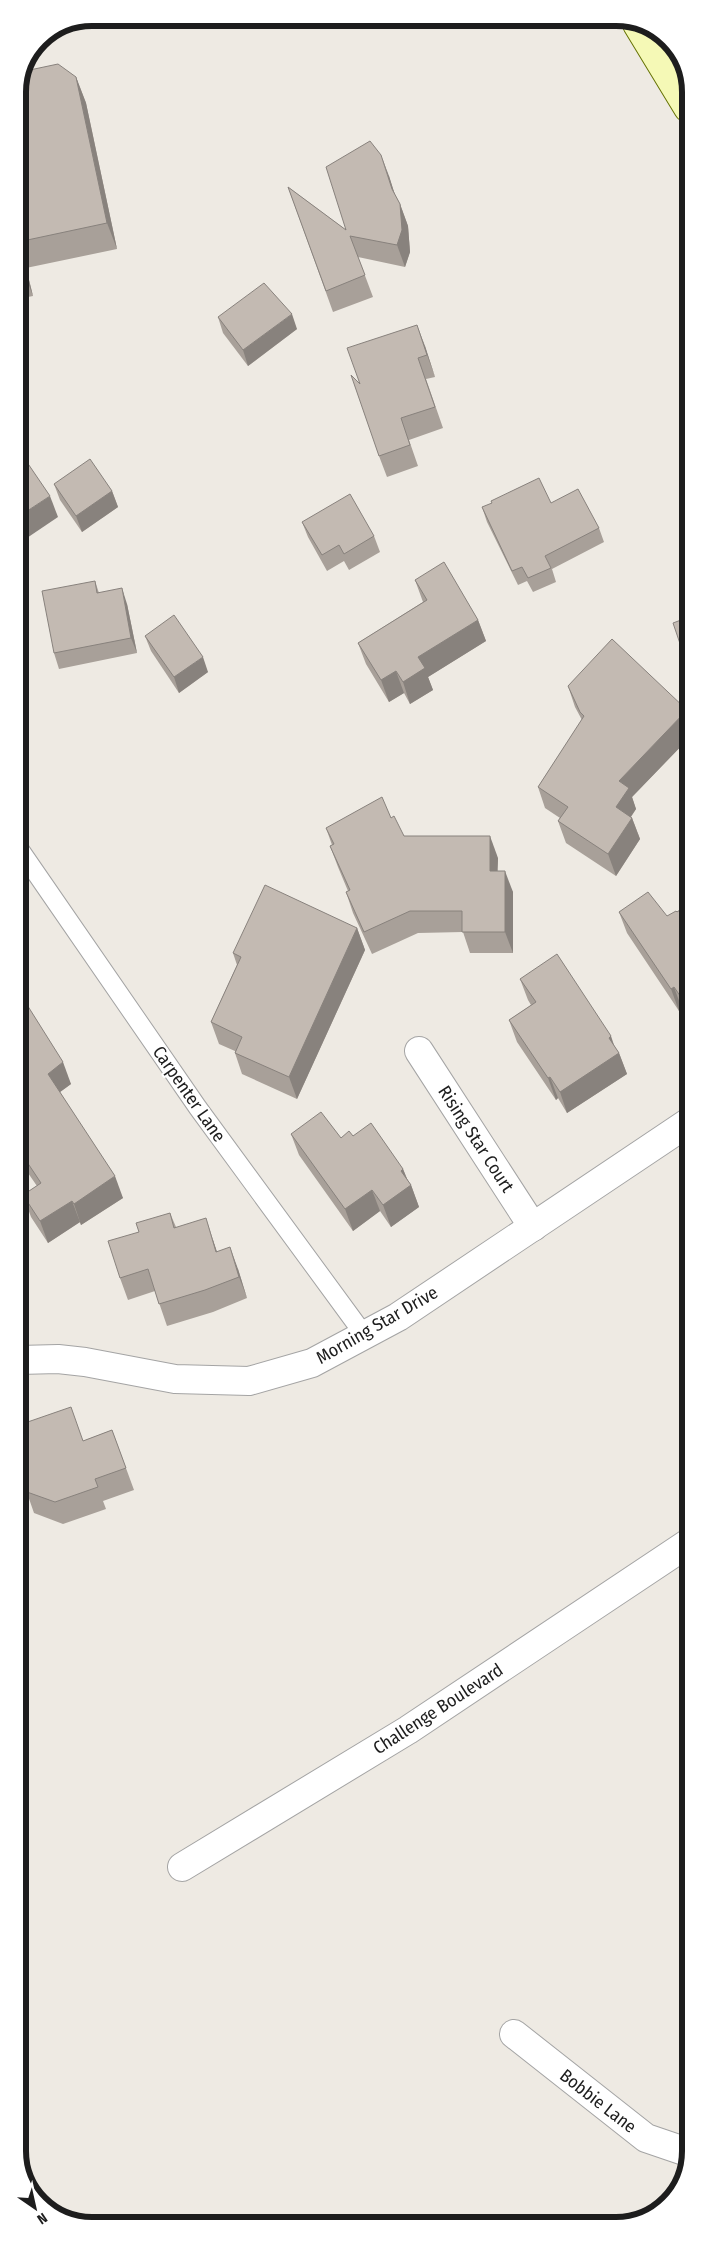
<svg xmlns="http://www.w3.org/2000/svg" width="708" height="2243" viewBox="0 0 708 2243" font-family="'Fira Sans Condensed',sans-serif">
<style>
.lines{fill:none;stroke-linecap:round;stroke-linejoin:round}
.service-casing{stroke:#a4a4a4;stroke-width:20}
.minor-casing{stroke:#a4a4a4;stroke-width:30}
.secondary-casing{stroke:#667305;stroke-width:30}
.service{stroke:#fff;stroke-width:18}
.minor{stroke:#fff;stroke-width:28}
.secondary{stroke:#f5f9b6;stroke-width:28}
.wall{fill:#a8a099}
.shaded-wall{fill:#88827d}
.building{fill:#c3bab2;stroke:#88827d}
.labels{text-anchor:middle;stroke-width:4;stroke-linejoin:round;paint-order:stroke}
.street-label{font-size:18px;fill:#1d1d1d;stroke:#fff}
.rim{fill:none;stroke:#1d1d1d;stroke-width:6}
</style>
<rect width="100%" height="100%" fill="#eeeae3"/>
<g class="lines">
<g class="service-casing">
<polyline id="service" points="18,847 198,1108 365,1336"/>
</g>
<g class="minor-casing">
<g id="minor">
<polyline points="419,1051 533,1227"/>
<polyline points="19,1360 58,1359 85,1362 175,1379 249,1381 312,1363 398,1317 689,1122"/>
<polyline points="182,1867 408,1730 690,1542"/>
<polyline points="514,2034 646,2138 690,2153"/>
</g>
</g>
<g class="secondary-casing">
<polyline id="secondary" points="637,24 688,108"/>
</g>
<use href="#service" class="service"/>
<use href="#minor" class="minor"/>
<use href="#secondary" class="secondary"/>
</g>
<g class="wall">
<polygon points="76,77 86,103 117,249 26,268 33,296 18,299 18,87"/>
<polygon points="389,176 395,195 400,204 408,226 410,252 405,267 358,257 373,297 333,312 288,187 346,230"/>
<polygon points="218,317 297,329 248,366 223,333"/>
<polygon points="425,346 435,377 426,379 443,428 409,440 418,466 387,477 379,456 360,384"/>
<polygon points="54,484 112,491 118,507 82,532 60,500"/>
<polygon points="551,503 599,528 604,542 552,569 556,582 533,592 527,581 518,585 487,522 482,507"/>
<polygon points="302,522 374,536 380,552 349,570 344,561 327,571 308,537"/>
<polygon points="415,580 478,620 486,641 428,677 433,690 410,704 404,693 389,702 366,664 358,643 423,602"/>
<polygon points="95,581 99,593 127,604 137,653 59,669 54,653"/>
<polygon points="145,636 208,672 179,693 151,651"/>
<polygon points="568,686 687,710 689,717 689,738 632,797 636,809 631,817 632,818 640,839 616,876 566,843 558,821 560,818 545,808 538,787 582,720 575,707"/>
<polygon points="391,818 404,836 498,858 497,871 513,892 513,953 470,953 463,932 418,933 372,954 353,913 346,892 348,891 338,867 330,846 332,845 326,828"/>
<polygon points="689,904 689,1020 682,1009 679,1011 627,933 619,912 667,916 677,912"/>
<polygon points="357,928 365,950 297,1099 242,1074 235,1053 235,1051 219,1044 211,1022 237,965 233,953"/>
<polygon points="520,979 614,1046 619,1053 627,1074 567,1113 558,1098 556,1100 517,1042 509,1020 531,1005 528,1000"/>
<polygon points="19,992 71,1084 60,1092 123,1198 81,1225 80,1222 48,1243 31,1217 23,1195 37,1186 19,1160"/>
<polygon points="291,1134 341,1138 353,1136 403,1169 407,1179 411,1185 419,1207 391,1227 380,1211 353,1231 299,1155"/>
<polygon points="170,1213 176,1227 213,1240 217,1252 238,1269 247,1298 213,1312 167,1326 155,1291 128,1300 120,1278 139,1232"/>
<polygon points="112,1430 134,1490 103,1501 106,1509 63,1524 34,1513 19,1470 83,1441"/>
</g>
<g class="shaded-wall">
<polygon points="76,77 86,103 117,249 107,223"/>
<polygon points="381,155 389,176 400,211 392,189"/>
<polygon points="400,204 408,226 410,252 405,267 397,245"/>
<polygon points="18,244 26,268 33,296 23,270"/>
<polygon points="292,314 297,329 248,366 243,350"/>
<polygon points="417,325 425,346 435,377 427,355"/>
<polygon points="112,491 118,507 82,532 76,516"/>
<polygon points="50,496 58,517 18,544 18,517"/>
<polygon points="122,588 127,604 137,653 131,638"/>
<polygon points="478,620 486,641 428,677 433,690 410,704 403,682 418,657"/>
<polygon points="203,657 208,672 179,693 174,677"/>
<polygon points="396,671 404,693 389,702 381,680"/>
<polygon points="687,710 689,717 689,738 632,797 636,809 623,828 616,807 619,781"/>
<polygon points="632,818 640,839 616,876 608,854"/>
<polygon points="490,836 498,858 497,893 490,871"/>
<polygon points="505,871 513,892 513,953 505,932"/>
<polygon points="357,928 365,950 297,1099 289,1077"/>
<polygon points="674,987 682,1009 679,1011 671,989"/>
<polygon points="689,996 689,1018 683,1000"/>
<polygon points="611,1036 617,1054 619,1053 627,1074 567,1113 560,1092"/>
<polygon points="63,1062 71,1084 56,1095 48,1074"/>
<polygon points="550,1077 558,1098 556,1100 548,1078"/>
<polygon points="403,1169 410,1186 411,1185 419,1207 391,1227 383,1205 401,1171"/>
<polygon points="115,1176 123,1198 81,1225 74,1204"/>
<polygon points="372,1190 380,1211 353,1231 345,1209"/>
<polygon points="72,1201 80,1222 48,1243 40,1221"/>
<polygon points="206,1218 213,1240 224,1273 216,1252"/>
<polygon points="230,1247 238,1269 247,1298 239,1277"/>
</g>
<g class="building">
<polygon points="58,64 76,77 107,223 18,242 18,87 25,71"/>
<polygon points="370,141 381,155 392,189 400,204 402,230 397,245 350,236 365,275 326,291 288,187 346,230 326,167"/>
<polygon points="18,246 23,270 18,271"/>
<polygon points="264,283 292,314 243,350 218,317"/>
<polygon points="417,325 427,355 418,358 435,407 401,418 410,445 379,456 351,375 360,384 347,348"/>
<polygon points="18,449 50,496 18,517"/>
<polygon points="90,459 112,491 76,516 54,484"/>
<polygon points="539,478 551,503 578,489 599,528 545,556 551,568 528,578 522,567 512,571 482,507 492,503 491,501"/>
<polygon points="350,494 374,536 344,554 339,545 322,555 302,522"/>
<polygon points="444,562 478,620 418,657 425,668 403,682 396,671 381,680 358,643 427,600 415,580"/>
<polygon points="95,581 97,593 122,588 131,638 54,653 42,591"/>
<polygon points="174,615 203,657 174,677 145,636"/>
<polygon points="689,617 689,670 673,623"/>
<polygon points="612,639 687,710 619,781 629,788 616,807 632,818 608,854 558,821 568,807 538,787 584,716 580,712 568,686"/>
<polygon points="382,797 391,818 394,816 404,836 490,836 490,871 505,871 505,932 462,932 462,911 410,911 364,932 346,892 350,890 330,846 334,844 326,828"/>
<polygon points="265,885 357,928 289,1077 235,1053 242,1037 211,1022 241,957 233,953"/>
<polygon points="648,892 667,916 676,911 677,912 689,904 689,996 683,1000 674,987 671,989 619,912"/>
<polygon points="557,954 611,1036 609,1038 619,1053 560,1092 550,1077 548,1078 509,1020 536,1002 520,979"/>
<polygon points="19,992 63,1062 48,1074 115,1176 74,1204 72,1201 40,1221 23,1195 41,1183 19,1150"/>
<polygon points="321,1112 341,1138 349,1131 353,1136 371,1123 403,1169 401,1171 411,1185 383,1205 372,1190 345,1209 291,1134"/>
<polygon points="170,1213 174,1228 206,1218 216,1252 230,1247 239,1277 205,1290 159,1304 148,1269 120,1278 108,1241 139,1232 136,1223"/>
<polygon points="71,1407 83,1441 112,1430 126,1468 95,1479 98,1487 55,1502 27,1492 19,1470 19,1425"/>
</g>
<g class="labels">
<g class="street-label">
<text transform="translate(189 1094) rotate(55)" y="6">Carpenter Lane</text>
<text transform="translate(476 1139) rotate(57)" y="6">Rising Star Court</text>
<text transform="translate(377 1325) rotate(-30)" y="6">Morning Star Drive</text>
<text transform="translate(438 1709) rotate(-33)" y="6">Challenge Boulevard</text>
<text transform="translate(598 2101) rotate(38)" y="6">Bobbie Lane</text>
</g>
</g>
<path d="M0 0H708V2243H0ZM92 26H616A66 66 0 0 1 682 92V2151A66 66 0 0 1 616 2217H92A66 66 0 0 1 26 2151V92A66 66 0 0 1 92 26Z" fill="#fff" fill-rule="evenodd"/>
<path class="rim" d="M92 26H616A66 66 0 0 1 682 92V2151A66 66 0 0 1 616 2217H92A66 66 0 0 1 26 2151V92A66 66 0 0 1 92 26Z"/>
<g transform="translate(35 2208) rotate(146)" stroke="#ffffff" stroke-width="4" paint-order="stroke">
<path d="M0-4L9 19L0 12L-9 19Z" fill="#1d1d1d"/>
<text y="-8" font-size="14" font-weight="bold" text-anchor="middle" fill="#1d1d1d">N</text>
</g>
</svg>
